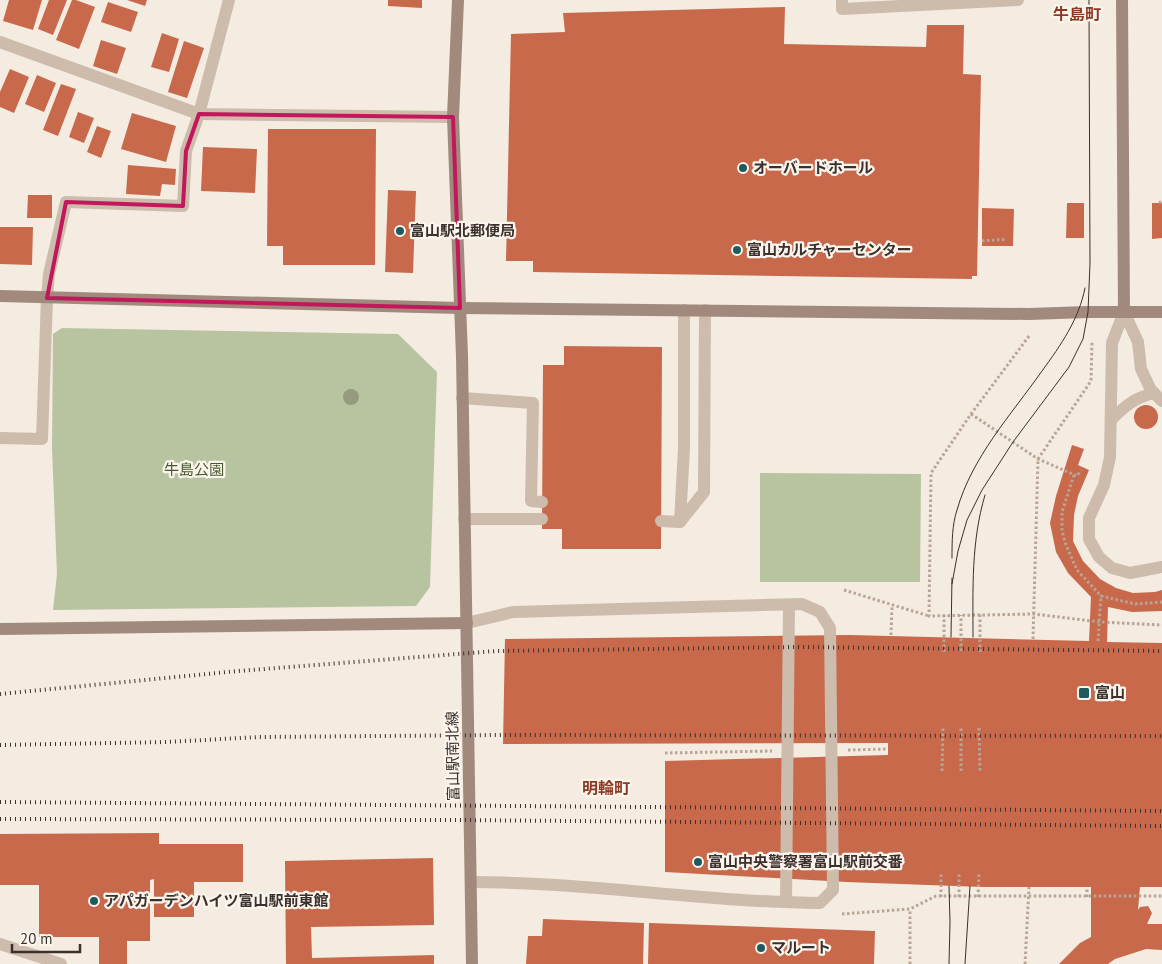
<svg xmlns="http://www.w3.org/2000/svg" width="1162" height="964" viewBox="0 0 1162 964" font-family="'PT Sans','Noto Sans JP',sans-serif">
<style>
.green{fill:#b8c4a0}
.building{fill:#c8694b}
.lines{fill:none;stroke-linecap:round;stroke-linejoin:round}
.path{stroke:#b9a596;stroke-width:3;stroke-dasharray:2.5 2.5;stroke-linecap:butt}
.lane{stroke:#cdbbac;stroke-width:12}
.street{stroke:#cdbbac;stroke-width:12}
.secondary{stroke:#a18a7d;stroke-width:12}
.tram{stroke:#3b302b;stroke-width:1}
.rail{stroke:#3b302b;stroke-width:4;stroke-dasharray:1 4;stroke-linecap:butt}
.tree{fill:#969b7f}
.marked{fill:none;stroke:#c2185b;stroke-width:4;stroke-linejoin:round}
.poi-dot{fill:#1f5a5e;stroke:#fbf5ee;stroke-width:2}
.labels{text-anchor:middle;stroke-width:4.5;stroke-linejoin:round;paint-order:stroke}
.poi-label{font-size:15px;font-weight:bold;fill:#3b302b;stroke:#fbf5ee;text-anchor:start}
.park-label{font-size:15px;fill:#4a5a2e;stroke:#fbf5ee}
.street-label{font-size:15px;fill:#3b302b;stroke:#fbf5ee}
.neighbourhood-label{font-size:16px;font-weight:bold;fill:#8c3b22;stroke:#fbf5ee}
</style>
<rect width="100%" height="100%" fill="#f4ebe1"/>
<g class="green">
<polygon points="62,328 398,334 437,372 430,587 416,606 53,610 57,574 52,448 53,334"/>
<polygon points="760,473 921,474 920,582 760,582"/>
</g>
<g class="building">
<polygon points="9,0 42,0 33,30 3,21"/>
<polygon points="49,0 67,0 53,35 38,29"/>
<polygon points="72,0 76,0 95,7 79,49 56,40"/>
<polygon points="127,0 147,0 145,6"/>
<polygon points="388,0 422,0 422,8 388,6"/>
<polygon points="108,2 138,12 131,32 101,22"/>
<polygon points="785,7 784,44 926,47 927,25 964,25 963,74 981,75 977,276 972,276 972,279 533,272 533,261 506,261 511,34 565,32 563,13"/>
<polygon points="162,33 179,39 169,72 151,67"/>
<polygon points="101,40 126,48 117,74 93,66"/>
<polygon points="184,41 204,48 187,98 168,92"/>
<polygon points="10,69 29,77 14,113 0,107 0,92"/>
<polygon points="37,75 56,83 44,112 25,104"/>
<polygon points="61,84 76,89 58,136 43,130"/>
<polygon points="78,112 94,118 84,143 69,137"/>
<polygon points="132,113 176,126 166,162 121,149"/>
<polygon points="97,126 111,131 101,158 87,152"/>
<polygon points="268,129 376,129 375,265 283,265 283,246 267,246"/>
<polygon points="203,147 257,149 255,193 201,191"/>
<polygon points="128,165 176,169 175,185 162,184 160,196 126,194"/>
<polygon points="388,190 416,191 413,273 385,272"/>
<polygon points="28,195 52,195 52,218 27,218"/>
<polygon points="1067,203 1084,203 1084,238 1066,238"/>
<polygon points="1152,203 1162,203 1162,238 1152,239"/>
<polygon points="982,208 1014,209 1013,246 982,246"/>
<polygon points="0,227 33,227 32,265 0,264"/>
<polygon points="564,346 662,347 661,549 562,549 562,529 542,529 543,365 564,365"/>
<circle cx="1146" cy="417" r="12"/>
<polygon points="1072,445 1084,449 1078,465 1089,470 1078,496 1074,515 1073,541 1083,561 1100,579 1116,588 1133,593 1155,592 1162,590 1162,611 1132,612 1108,607 1107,642 1162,643 1162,887 1140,887 1138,910 1140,907 1148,906 1152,913 1147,924 1162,924 1162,950 1146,949 1115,959 1108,964 1059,964 1080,943 1091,937 1091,887 983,887 846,882 665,872 665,761 888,755 888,743 503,744 505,639 850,635 1089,641 1091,597 1068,573 1056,552 1050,523 1056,496"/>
<polygon points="159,833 159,844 243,844 243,882 194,882 194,917 154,917 154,879 150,880 150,941 127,941 127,964 99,964 99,937 39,937 39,885 0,885 0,834"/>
<polygon points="433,858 434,925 311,927 312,958 434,955 434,964 286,964 285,861"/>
<polygon points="543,919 644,923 643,964 526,964 528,936 542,936"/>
<polygon points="649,923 875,931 874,964 648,964"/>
</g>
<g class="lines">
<g class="path">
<polyline points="1159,203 1162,201"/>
<polyline points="982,241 1007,239"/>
<polyline points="1029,336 971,414 931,473 929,616 1034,614 1100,622 1162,625"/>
<polyline points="971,414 1038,459 1077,476 1081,470"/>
<polyline points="1074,475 1062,512 1062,531 1066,545 1077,570 1101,596"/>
<polyline points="844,590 929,616"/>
<polyline points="891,635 892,606"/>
<polyline points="1033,639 1038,459 1091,381 1092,342"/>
<polyline points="1098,641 1101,596 1135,604 1162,602"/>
<polyline points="961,651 961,615"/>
<polyline points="944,652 944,615"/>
<polyline points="980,652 980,614"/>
<polyline points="979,728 980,771"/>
<polyline points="848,750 888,749"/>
<polyline points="665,753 772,751"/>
<polyline points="942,771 943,728"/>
<polyline points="961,771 961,728"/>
<polyline points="941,897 941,873"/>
<polyline points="959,897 959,874"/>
<polyline points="978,897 979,874"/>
<polyline points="1087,897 1087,887"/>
<polyline points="842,914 910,909 936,896 1162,896"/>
<polyline points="910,964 910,909"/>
<polyline points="1025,964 1029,887"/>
</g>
<g class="lane">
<polyline points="1124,312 1112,343 1110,457 1104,485 1089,518 1089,539 1099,557 1112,568 1130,573 1162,567"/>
<polyline points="1124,312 1138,342 1141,369 1151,390 1162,401"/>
<polyline points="462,398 533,403 531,501 542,502"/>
<path d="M1111,420C1125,406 1134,398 1154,393"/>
<polyline points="464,519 542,519"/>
<polyline points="661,521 680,522 684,448 684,310"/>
<polyline points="680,522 704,492 705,310"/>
<path d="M467,623L513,612L802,604L820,612L830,628L833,890L820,903C703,902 587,882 471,882"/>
<polyline points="786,902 789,605"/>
</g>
<g class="street">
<polyline points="842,0 842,9 1018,0"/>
<polyline points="0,42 199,114 453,117"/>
<polyline points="0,438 42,439 47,298 49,274 66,202 183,206 186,151 199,114 229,0"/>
<polyline points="0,944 61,964"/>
</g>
<g class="secondary">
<polyline points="458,0 453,117 462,356 472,964"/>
<polyline points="1122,0 1124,312"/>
<polyline points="0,296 460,308 1029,314 1088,312 1162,312"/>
<polyline points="0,629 467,623"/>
</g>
<g class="tram">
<path d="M952,558C952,542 952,525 957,510C972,457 1011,415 1042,371C1061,345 1079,319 1085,288"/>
<polyline points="952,584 958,551 967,520 982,490 1013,442 1069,367 1083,339 1088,312 1090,263 1089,0"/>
<polyline points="951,637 952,578"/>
<path d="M973,637C973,589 971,542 985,495"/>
<polyline points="949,886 950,922 949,964"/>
<polyline points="965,964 970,886"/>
</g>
<g class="rail">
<polyline points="0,694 238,671 496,651 798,647 1162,651"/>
<polyline points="0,745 167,742 259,737 500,735 1162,736"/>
<polyline points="0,802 1162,811"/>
<polyline points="0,819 456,820 1162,826"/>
</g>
</g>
<circle class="tree" cx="351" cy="397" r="8"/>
<path class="marked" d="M199,114L453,117L460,308L47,298L66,202L183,206L186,151Z"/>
<g class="poi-dot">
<circle cx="743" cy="168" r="5"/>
<circle cx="400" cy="231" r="5"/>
<circle cx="737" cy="250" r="5"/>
<rect x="1078" y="687" width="12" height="12" rx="2.5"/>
<circle cx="698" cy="862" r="5"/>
<circle cx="94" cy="901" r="5"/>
<circle cx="761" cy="948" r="5"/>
</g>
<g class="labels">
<g class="poi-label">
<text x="753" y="173">オーバードホール</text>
<text x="410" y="236">富山駅北郵便局</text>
<text x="747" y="255">富山カルチャーセンター</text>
<text x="1095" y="698">富山</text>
<text x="708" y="867">富山中央警察署富山駅前交番</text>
<text x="104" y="906">アパガーデンハイツ富山駅前東館</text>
<text x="771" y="953">マルート</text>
</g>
<g class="park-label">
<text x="194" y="475">牛島公園</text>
</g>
<g class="street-label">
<text transform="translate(453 756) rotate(-91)" y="5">富山駅南北線</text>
</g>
<g class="neighbourhood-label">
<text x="1077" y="20">牛島町</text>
<text x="606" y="794">明輪町</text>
</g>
</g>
<path d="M12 944v8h68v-8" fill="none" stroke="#3b302b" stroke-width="2.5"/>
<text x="20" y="944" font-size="15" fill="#3b302b" stroke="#fbf5ee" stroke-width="4" paint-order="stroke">20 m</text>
</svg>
